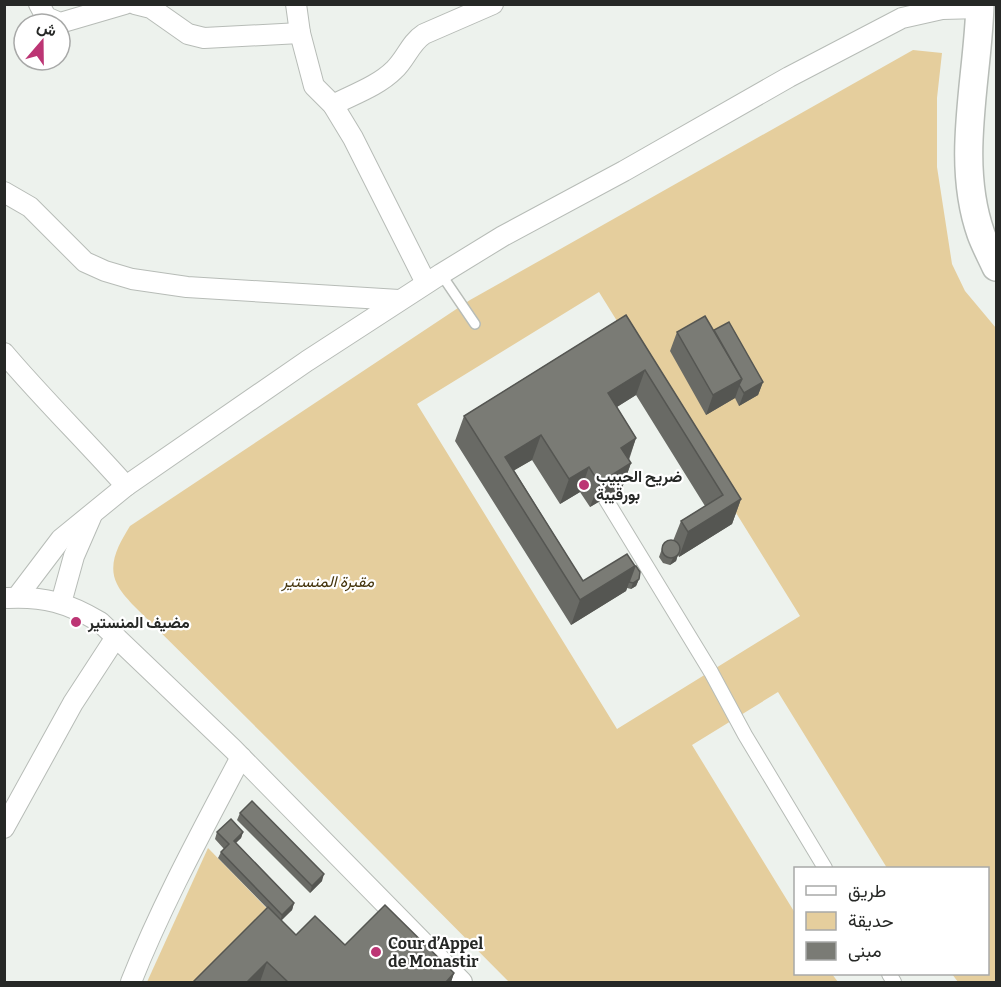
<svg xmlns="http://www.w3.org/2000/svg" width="1001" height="987" viewBox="0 0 1001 987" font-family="Bitter,Vazirmatn,serif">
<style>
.green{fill:#e5ce9d;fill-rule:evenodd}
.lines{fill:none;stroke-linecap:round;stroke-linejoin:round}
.service-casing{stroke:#b7bcb7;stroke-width:12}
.pedestrian-casing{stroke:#b7bcb7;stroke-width:16}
.minor-casing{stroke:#b7bcb7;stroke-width:22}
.secondary-casing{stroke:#b7bcb7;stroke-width:30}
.service{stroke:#fff;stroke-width:9}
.pedestrian{stroke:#fff;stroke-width:14}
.minor{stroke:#fff;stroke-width:20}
.secondary{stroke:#fff;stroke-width:27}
.wall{fill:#696a65}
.shaded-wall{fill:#555652}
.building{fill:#7a7b75;stroke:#555652;stroke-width:1.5}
.poi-dot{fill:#bc3574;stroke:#fff;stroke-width:2}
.labels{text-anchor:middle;stroke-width:4.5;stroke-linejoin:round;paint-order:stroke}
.poi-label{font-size:16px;font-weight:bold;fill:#262826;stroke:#fff;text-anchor:start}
.park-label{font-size:16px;font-style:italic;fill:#44340c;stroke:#fff}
</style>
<rect width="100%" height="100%" fill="#edf2ed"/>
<g class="green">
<path d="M913,50L942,53L937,98V167L952,264L965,291L996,328V982H958L952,974H988V868H887L778,692L692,745L795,913L796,974H832L838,982H509L272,743L132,604C127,598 120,591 117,584C107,564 119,544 130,526L470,300ZM599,292L800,616L617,729L417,404Z"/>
<polygon points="208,848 280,922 211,982 147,982"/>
</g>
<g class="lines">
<g class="service-casing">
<polyline id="service" points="441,274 475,324"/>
</g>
<g class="pedestrian-casing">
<g id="pedestrian">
<polyline points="605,498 711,672 745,735 825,868"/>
<polyline points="889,974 894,982"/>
</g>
</g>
<g class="minor-casing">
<g id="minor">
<polyline points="39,4 46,17 60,23 125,4"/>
<polyline points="135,4 151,8 188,34 204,38 300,33"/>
<polyline points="296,4 300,33 314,86 333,105 353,138 426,283"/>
<path d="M333,105C352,95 378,86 394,70C406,59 410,43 424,34L493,4"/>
<polyline points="4,192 30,207 85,262 105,271 132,279 187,287 399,300"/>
<path d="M4,353C43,399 86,441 126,486"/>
<polyline points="17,597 61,539 126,486 307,361 441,274 503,236 624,171 789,77 902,18 942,9 980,8"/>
<path d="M7,598C44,596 68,603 100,622L233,749L462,982"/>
<polyline points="61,603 74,556 91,517"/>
<polyline points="4,828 73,703 116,637"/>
<path d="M131,982C162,904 202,831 241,757"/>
</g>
</g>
<g class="secondary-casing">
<path id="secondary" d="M980,4C978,79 955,161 981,234C985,245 991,256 996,267"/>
</g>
<use href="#service" class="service"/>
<use href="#pedestrian" class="pedestrian"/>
<use href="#minor" class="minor"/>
<use href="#secondary" class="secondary"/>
</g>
<g class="wall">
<polygon points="626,315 741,499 732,524 679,557 678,555 676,561 670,565 663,563 659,557 664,543 673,541 681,521 705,506 636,395 617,407 636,438 629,460 631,463 622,488 590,507 580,492 560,504 532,460 514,470 583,581 639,579 636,586 631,589 627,588 626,591 571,625 455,441 464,416"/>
<polygon points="714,330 763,382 758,395 739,406 735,398 706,415 670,351 677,332"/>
<polygon points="240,813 322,881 310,893 237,820"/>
<polygon points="217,832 243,832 241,838 236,843 294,903 292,910 281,920 296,935 345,945 454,973 451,982 193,982 267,908 218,858 221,852 224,849 215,839"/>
</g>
<g class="shaded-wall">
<polygon points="645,370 636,395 599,418 608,393"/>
<polygon points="742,379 735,398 706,415 713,395"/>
<polygon points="763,382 758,395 739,406 744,393"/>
<polygon points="541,435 532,460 503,477 505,457"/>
<polygon points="636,438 627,463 621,448"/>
<polygon points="631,463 622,488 590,507 599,483"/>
<polygon points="589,467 580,492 560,504 569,479"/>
<polygon points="741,499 732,524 679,557 688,532"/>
<polygon points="678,554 676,561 670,565 673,558"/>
<polygon points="635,566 626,591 571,625 580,600"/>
<polygon points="639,579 636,586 631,589 633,583"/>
<polygon points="243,832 241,838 231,847 234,841"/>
<polygon points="324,874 322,881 310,893 312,886"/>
<polygon points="294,903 292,910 280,922 282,915"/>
<polygon points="267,962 260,982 246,982"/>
<polygon points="454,973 451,982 446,982"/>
</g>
<g class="building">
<polygon points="626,315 741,499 688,532 681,521 723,495 645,370 608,393 636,438 621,448 631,463 599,483 589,467 569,479 541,435 505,457 583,581 627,554 635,566 580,600 464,416"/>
<polygon points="705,316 742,379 713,395 677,332"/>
<polygon points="729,322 763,382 744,393 739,385 742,379 714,330"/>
<circle cx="671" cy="549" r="9"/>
<polygon points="635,566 636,566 640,572 639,579 633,583 629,582"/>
<polygon points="252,801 324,874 312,886 240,813"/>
<polygon points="231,819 243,832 234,841 294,903 282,915 221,852 229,844 217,832"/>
<polygon points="385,905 454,973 446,982 447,982 288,982 267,962 247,982 193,982 268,907 296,935 315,916 345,945"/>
</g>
<g class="poi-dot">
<circle cx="584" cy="485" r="6"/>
<circle cx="76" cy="622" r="6"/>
<circle cx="376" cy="952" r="6"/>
</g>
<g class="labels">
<g class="poi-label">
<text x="596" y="482">ضريح الحبيب<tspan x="596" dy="18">بورقيبة</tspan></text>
<text x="88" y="628">مضيف المنستير</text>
<text x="388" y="949">Cour d’Appel<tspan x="388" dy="18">de Monastir</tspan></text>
</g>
<g class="park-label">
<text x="328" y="587">مقبرة المنستير</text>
</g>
</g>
<rect width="1001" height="987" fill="none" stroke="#262826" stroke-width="12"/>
<rect x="794" y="867" width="195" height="108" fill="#ffffff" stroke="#a8a9a8" stroke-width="1.5"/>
<rect x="806" y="886" width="30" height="9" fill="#ffffff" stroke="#a8a9a8" stroke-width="1.5"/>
<text x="848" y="897" font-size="18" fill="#262826">طريق</text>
<rect x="806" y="912" width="30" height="18" fill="#e5ce9d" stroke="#a8a9a8" stroke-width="1.5"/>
<text x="848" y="927" font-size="18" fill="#262826">حديقة</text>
<rect x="806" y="942" width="30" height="18" fill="#7a7b75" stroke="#a8a9a8" stroke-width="1.5"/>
<text x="848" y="957" font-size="18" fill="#262826">مبنى</text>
<g transform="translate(42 42) rotate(20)"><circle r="28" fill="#ffffff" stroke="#a8a9a8" stroke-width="1.5"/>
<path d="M0-4.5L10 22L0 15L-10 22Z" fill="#bc3574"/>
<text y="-9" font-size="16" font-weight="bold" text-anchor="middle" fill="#262826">ش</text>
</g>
</svg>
